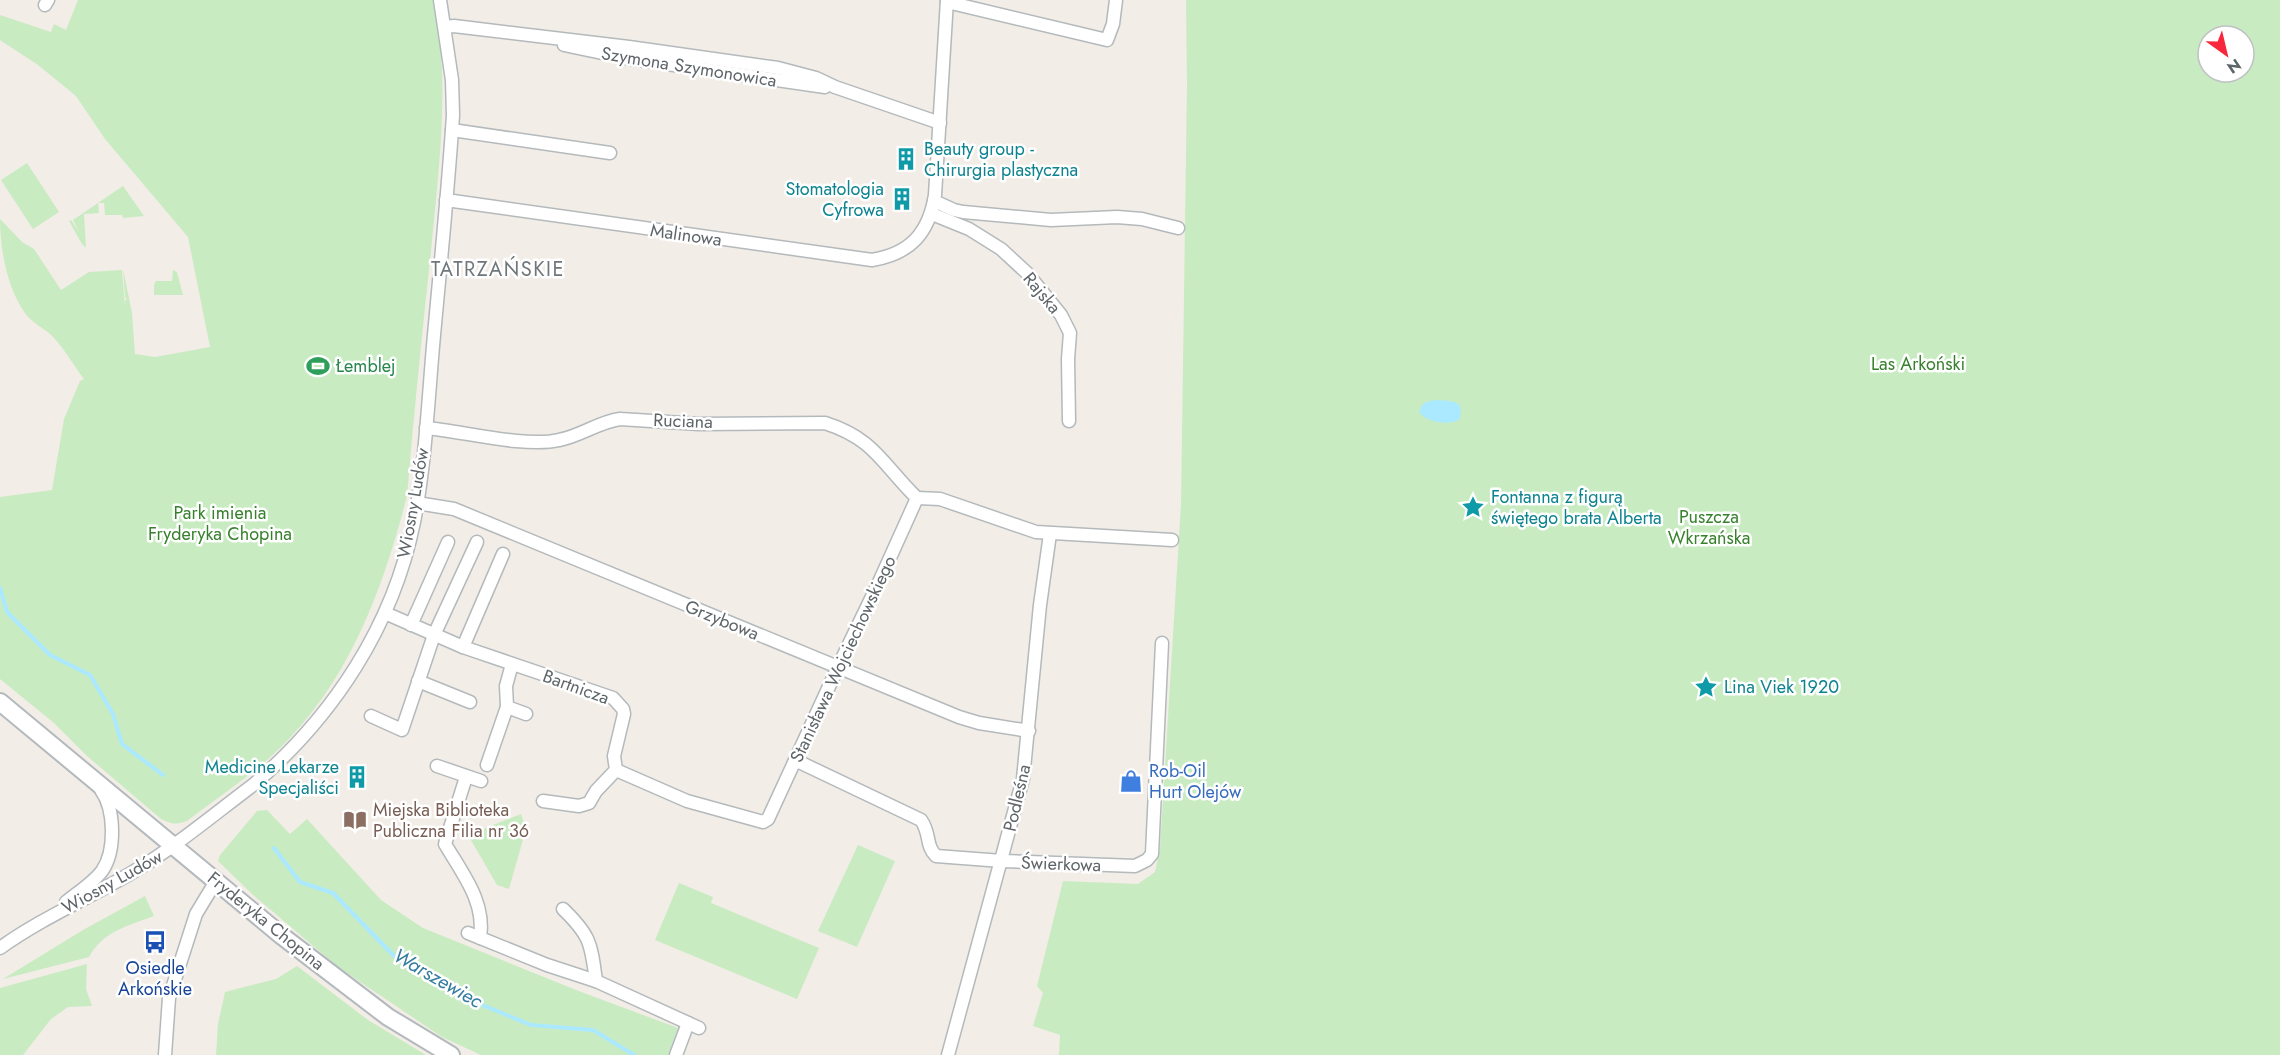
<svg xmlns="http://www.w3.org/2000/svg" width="2280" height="1055" viewBox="0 0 2280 1055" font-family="Jost,sans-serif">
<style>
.green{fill:#c9ebc2;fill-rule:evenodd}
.water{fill:#aae9ff}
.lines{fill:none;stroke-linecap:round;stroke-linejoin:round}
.stream{stroke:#aae9ff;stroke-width:4}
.street-casing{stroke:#b4b9bc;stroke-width:15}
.secondary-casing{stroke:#b3b9bd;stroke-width:20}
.street{stroke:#fff;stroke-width:12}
.secondary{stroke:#fff;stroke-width:16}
.labels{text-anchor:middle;stroke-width:5;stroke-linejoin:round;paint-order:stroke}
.street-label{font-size:18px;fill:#5e6569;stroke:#fff}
.culture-label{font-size:18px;fill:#0d838f;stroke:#fff;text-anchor:start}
.park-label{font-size:18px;fill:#37812c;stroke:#fff}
.leisure-label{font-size:18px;fill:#27864d;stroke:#fff;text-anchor:start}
.shop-label{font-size:18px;fill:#366cbe;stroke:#fff;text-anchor:start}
.education-label{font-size:18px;fill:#785e54;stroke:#fff;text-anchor:start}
.transit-label{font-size:18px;fill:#164399;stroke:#fff}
.neighbourhood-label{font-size:20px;letter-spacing:1.5px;fill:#6f777b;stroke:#fff}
.water-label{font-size:20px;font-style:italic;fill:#347ca0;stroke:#fff}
</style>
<rect width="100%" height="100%" fill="#f2ede7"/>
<g class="green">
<path d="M78,0H433C451,73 439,167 432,241C423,326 414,411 407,496C383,589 349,682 278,750C251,776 217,798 187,821C176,825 171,824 161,819L87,756L54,723L0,679V497L52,490L64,419L80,381L84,379C73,365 63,346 50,334C42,327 31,322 25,313C7,288 0,249 0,219L22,242L34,249L61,290L89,272L122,270L125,307V300L127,299L125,297L123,269L132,313L135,354L155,357L210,347L188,237L105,139L76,96L38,65L0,40V15L51,32L54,24L66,30Z"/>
<path d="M1186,0H2280V1055H1059L1060,1035L1033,1026L1043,993L1037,986L1063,881L1138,884L1155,872L1160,848L1181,504L1187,85ZM2208,36H2244V72H2208Z"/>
<polygon points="27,163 59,212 33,229 1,180"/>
<polygon points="123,186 144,216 123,218 122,215 105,215 104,203 98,203 99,213 84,214 86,248 82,244 69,221 71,220 80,233 73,220"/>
<polygon points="173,270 177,272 183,295 154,295 154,285 156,281 172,281"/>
<polygon points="267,810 290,834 307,819 381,900 423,928 576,990 678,1028 668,1055 481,1055 442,1037 338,967 252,894 218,861 220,855 257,811"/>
<polygon points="521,814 526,829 509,889 497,885 468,835"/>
<polygon points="858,845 895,861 857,947 818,931"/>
<polygon points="679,883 713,897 711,903 819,948 797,999 655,940"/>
<path d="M145,896L154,916C128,926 103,931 89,957L3,979L83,930Z"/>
<polygon points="87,964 86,989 92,1006 68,1007 51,1019 23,1055 0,1055 0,988"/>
<polygon points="297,966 368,1020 426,1055 216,1055 218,1024 225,992 276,979"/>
</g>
<path class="water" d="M1437,400L1450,401L1457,403L1461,408L1460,419C1450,426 1427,423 1419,412C1422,402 1427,401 1437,400Z"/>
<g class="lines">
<g class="stream">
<polyline points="0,588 7,612 50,655 90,675 113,714 122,744 163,775"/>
<polyline points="274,848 300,882 333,893 394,956 475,1002 531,1025 593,1030 634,1055"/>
</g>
<g class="street-casing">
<g id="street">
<polyline points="947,2 1107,40 1113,24 1116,0"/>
<polyline points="45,5 48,0"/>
<polyline points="445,27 454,26 629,47 778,68 816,78 835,87 940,123"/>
<polyline points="564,45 626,58 825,87"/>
<polyline points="452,130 610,153"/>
<path d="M446,200L872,260C910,254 929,233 935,195L947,0"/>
<polyline points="934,201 954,210 963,212 1051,220 1117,217 1142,219 1178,228"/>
<polyline points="932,214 969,229 1001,249 1027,273 1061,315 1070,333 1068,359 1069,421"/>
<path d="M426,428C462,431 525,448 559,440C581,436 598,422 620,419L699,424L825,423C875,439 882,464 917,498"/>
<polyline points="917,498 940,499 1036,532 1172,540"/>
<polyline points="417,503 454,509 959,717 979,723 1029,731"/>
<polyline points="385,613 463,647 613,698 623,709 624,714 614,756 616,770 687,801 763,822 768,819 838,667 880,580 917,498"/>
<polyline points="411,625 448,542"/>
<polyline points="463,647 503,554"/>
<polyline points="418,681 470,702"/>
<polyline points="507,707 526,714"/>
<polyline points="371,716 402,730 434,635 477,542"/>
<path d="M795,760L921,820C931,834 925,845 936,856L1002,861L1135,866L1147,860L1152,854L1162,643"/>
<polyline points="487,765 507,707 506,686 512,664"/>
<polyline points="437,766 481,781"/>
<path d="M466,777L445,844C462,873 486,902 480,938"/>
<polyline points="543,801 579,806 589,803 596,791 616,770"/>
<path d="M66,902C77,893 93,883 102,871C116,851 115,809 101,790"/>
<path d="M563,909C591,936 591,944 596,981L699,1028"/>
<polyline points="468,933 547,965 596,981"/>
<path d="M0,948C42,918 89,898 133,872C175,847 213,815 253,785C333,717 393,626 414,522C425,465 428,405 433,346C440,269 448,192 453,115L452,80L440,0"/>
<polyline points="165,1055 169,998 196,914 216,881"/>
<polyline points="676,1055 688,1023"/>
<polyline points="948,1055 1023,779 1040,605 1050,534"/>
</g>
</g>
<g class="secondary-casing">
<polyline id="secondary" points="0,702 282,936 388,1017 451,1055"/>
</g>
<use href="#street" class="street"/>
<use href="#secondary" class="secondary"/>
</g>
<defs>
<g id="building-bare" transform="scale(1.8)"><path d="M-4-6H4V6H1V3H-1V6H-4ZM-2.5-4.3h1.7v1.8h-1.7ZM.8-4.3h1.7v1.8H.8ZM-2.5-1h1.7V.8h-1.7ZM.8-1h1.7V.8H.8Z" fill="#0f9aa8" stroke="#fff" stroke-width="2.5" paint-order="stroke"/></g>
<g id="stadium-bare" transform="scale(1.8)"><path d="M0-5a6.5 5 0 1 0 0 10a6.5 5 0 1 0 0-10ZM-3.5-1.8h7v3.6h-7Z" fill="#2e9e5b" stroke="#fff" stroke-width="2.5" paint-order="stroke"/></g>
<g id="sight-bare" transform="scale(1.8)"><path d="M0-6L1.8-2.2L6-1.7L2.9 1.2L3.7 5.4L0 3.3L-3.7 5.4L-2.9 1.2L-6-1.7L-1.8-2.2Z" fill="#0f9aa8" stroke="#fff" stroke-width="2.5" paint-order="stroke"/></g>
<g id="shop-bare" transform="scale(1.8)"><path d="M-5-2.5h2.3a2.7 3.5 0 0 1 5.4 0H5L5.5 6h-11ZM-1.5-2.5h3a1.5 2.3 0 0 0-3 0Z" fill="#3f7fe0" stroke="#fff" stroke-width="2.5" paint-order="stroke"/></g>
<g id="library-bare" transform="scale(1.8)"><path d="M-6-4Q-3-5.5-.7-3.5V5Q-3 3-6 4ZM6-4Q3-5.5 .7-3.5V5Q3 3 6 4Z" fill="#8d6e63" stroke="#fff" stroke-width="2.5" paint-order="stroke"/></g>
<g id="bus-bare" transform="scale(1.8)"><path d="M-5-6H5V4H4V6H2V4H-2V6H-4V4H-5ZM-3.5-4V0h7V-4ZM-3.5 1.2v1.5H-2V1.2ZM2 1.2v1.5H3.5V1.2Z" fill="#1a4fb4" stroke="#fff" stroke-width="2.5" paint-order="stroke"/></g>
</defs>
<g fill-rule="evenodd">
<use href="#building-bare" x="906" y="159"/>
<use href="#building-bare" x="902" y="199"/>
<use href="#stadium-bare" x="318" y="366"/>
<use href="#sight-bare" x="1473" y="507"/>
<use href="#sight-bare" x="1706" y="687"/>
<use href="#building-bare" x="357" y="777"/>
<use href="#shop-bare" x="1131" y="781"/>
<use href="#library-bare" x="355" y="820"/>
<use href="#bus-bare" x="155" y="942"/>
</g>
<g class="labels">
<g class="street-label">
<text transform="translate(689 67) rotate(9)" y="6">Szymona Szymonowica</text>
<text transform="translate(686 235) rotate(8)" y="6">Malinowa</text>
<text transform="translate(1042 293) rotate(50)" y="6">Rajska</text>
<text transform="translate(683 421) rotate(2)" y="6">Ruciana</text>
<text transform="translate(413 503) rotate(-80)" y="6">Wiosny Ludów</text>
<text transform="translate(722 620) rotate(22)" y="6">Grzybowa</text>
<text transform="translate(843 659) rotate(-65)" y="6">Stanisława Wojciechowskiego</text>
<text transform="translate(576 687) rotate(20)" y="6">Bartnicza</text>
<text transform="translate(1017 798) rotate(-77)" y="6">Podleśna</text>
<text transform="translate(1061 864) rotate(2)" y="6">Świerkowa</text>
<text transform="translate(112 882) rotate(-29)" y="6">Wiosny Ludów</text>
<text transform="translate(266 921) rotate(39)" y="6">Fryderyka Chopina</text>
</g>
<g class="culture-label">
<text x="924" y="155">Beauty group -<tspan x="924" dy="21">Chirurgia plastyczna</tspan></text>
<text x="884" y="195" text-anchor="end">Stomatologia<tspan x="884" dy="21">Cyfrowa</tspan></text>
<text x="1491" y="503">Fontanna z figurą<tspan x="1491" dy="21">świętego brata Alberta</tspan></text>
<text x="1724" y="693">Lina Viek 1920</text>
<text x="339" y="773" text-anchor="end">Medicine Lekarze<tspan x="339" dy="21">Specjaliści</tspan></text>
</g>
<g class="park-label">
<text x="1918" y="370">Las Arkoński</text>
<text x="220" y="519">Park imienia<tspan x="220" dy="21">Fryderyka Chopina</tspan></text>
<text x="1709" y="523">Puszcza<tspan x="1709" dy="21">Wkrzańska</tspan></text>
</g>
<g class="leisure-label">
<text x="336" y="372">Łemblej</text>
</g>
<g class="shop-label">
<text x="1149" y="777">Rob-Oil<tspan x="1149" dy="21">Hurt Olejów</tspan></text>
</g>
<g class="education-label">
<text x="373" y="816">Miejska Biblioteka<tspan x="373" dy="21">Publiczna Filia nr 36</tspan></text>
</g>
<g class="transit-label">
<text x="155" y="974">Osiedle<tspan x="155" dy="21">Arkońskie</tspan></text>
</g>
<g class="neighbourhood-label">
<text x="498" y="276">TATRZAŃSKIE</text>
</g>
<g class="water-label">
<text transform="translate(438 978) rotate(30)" y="7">Warszewiec</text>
</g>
</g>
<g transform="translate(2226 54) rotate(146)"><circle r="28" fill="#ffffff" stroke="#bfc1c3" stroke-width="1.5"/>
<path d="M0-4.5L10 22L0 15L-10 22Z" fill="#f8273b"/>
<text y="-9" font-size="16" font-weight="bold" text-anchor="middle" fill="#5e6569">N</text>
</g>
</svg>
